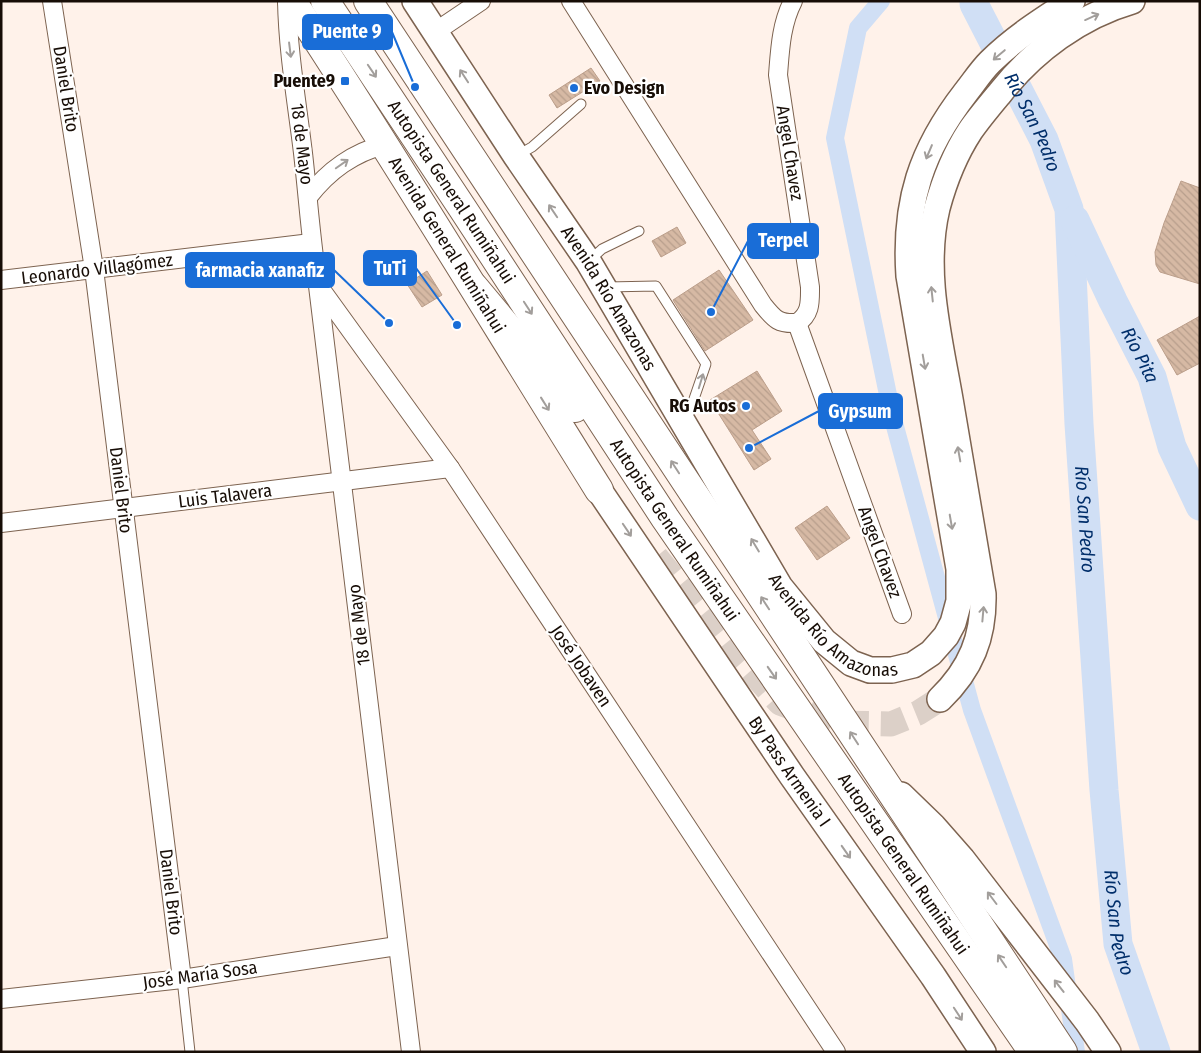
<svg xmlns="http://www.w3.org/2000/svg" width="1201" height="1053" viewBox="0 0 1201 1053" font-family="'Fira Sans Condensed',sans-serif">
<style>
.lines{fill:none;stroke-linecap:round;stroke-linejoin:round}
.canal{stroke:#d0dff5;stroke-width:18}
.river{stroke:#d0dff5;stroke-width:29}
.building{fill:url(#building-back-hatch);stroke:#bb9e8a}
.secondary-tunnel{stroke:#dcd0c8;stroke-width:25;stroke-dasharray:25 12;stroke-linecap:butt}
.service-casing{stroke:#7d6350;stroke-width:11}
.minor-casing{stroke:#7d6350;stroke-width:20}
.secondary-casing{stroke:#7d6350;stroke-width:28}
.primary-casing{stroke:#7d6350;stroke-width:30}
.trunk-casing{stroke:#7d6350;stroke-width:30}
.service{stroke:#fff;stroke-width:9}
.minor{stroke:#fff;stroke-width:18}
.secondary{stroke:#fff;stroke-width:25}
.primary{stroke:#fff;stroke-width:28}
.trunk{stroke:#fff;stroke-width:28}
.oneway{stroke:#a29e9b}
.poi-dot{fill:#196dd7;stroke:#fff;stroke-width:2}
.labels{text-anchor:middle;stroke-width:4.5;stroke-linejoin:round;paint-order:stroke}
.poi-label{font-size:18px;font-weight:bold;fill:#170d06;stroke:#fff;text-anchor:end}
.street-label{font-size:18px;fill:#170d06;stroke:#fff}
.water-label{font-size:19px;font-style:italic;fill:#002e6a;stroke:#fff}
.leader{fill:none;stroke:#196dd7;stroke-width:2}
.callout-dot{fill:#196dd7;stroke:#fff;stroke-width:2}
.callout{fill:#196dd7;stroke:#196dd7;stroke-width:2}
.callout-label{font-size:19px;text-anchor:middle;font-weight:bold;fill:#fff}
</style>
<defs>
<pattern id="building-back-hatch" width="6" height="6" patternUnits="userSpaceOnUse" patternTransform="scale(1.25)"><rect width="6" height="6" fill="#d6b9a4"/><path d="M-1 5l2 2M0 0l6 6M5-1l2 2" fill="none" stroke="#b79e8c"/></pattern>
</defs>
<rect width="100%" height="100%" fill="#fff2ea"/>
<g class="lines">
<polyline class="canal" points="881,1 858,28 835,138 893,419 972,710 1063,959 1076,1052"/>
<g class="river">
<path id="s1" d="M974,1V4L1044,140L1069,209L1079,424L1104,790L1118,944L1156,1052"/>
<path id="s2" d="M1075,220L1113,301L1152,377L1172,447L1200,506"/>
</g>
</g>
<g class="building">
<polygon points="591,68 600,81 557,108 549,95"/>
<polygon points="1181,181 1200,188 1200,284 1160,272 1156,265 1155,252 1164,223"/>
<polygon points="677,227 686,243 661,257 652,241"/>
<polygon points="719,270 753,320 705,351 673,300"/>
<polygon points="427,271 442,295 422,307 407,284"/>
<polygon points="1200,316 1200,363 1177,375 1157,340"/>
<polygon points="757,371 782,411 752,430 771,459 754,470 710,400"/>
<polygon points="827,506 850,538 817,560 795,528"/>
</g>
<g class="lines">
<polyline class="secondary-tunnel" points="656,557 731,648 780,703 833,723 891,724 918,713 940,699"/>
<g class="service-casing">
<g id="service">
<polyline points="518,155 532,147 581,104"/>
<polyline points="590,260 602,249 639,231"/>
<polyline points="607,287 656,286 706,364 686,422"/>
<polyline points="182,979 190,1052"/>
</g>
</g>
<g class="minor-casing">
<g id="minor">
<polyline points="52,1 94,269 182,979"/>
<path d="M287,1C288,52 297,103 303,153C308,197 311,242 318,286L411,1052"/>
<path d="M571,1L763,305C775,320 779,324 797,323"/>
<path d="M793,1C781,24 780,50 778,75L810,287C810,302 811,314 797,323"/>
<polyline points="435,32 481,1"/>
<path d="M308,197C329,170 353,153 386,144"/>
<polyline points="1,280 311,243"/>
<polyline points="320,288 450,468 836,1052"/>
<polyline points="797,323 902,614"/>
<polyline points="1,523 450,468"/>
<polyline points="1,999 182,979 397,946"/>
</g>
</g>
<g class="secondary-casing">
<g id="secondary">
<path id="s3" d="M415,1L516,156L588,261L780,587L824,641L851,663L870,670H892L913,665L931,653L946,636L953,623L959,601V569L909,276C904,202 921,150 966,92C974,82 981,71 990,62C1014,38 1044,19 1072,1"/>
<path id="s4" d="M599,490L792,776L933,976L983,1052"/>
<path d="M940,699C971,669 984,637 983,594C972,529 961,464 950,399C939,336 922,271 937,208C944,182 955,154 970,131C979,118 990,105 1000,93C1033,51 1080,16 1132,1"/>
<polyline points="901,795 933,826 962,859 1087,1021 1108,1052"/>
</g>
</g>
<g class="primary-casing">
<g id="primary">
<path id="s5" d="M292,1C398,162 497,327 599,490"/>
</g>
</g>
<g class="trunk-casing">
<g id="trunk">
<path id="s6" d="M325,1L463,209L665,518L1033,1052"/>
<polyline points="368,1 1063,1052"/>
<polyline points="474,287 575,408"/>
</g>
</g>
<use href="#service" class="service"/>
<use href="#minor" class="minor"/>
<use href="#secondary" class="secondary"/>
<use href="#primary" class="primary"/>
<use href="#trunk" class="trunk"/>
</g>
<defs><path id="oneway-shaft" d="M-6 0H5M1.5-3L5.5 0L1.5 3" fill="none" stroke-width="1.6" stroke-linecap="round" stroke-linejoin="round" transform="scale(1.25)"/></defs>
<g class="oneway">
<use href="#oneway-shaft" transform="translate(1092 17) rotate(-24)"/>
<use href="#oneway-shaft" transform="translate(290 50) rotate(83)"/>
<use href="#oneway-shaft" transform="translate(999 55) rotate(140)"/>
<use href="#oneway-shaft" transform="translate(372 71) rotate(56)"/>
<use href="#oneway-shaft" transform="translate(464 76) rotate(-123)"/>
<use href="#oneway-shaft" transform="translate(929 152) rotate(113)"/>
<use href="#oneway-shaft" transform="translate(342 164) rotate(-35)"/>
<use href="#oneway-shaft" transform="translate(553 211) rotate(-124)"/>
<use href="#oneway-shaft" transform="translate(932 294) rotate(-96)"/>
<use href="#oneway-shaft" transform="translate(528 308) rotate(57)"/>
<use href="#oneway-shaft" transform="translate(924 362) rotate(80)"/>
<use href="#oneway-shaft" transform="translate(701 381) rotate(-73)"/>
<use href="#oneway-shaft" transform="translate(545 404) rotate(58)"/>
<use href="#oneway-shaft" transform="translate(959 454) rotate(-100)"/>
<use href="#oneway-shaft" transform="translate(675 467) rotate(-123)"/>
<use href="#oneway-shaft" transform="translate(951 522) rotate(80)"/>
<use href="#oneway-shaft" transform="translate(627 530) rotate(56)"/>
<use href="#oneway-shaft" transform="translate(755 545) rotate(-121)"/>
<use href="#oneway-shaft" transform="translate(765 603) rotate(-123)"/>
<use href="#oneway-shaft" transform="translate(983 614) rotate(-85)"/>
<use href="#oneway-shaft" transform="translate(772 673) rotate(55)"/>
<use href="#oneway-shaft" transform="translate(854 738) rotate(-123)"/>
<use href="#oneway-shaft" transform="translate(846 852) rotate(55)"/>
<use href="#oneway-shaft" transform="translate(992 898) rotate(-127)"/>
<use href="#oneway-shaft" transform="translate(1002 961) rotate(-124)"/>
<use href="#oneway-shaft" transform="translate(1059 986) rotate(-128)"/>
<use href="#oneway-shaft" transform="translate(958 1014) rotate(57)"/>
</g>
<g class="poi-dot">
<rect x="340" y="76" width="10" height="10" rx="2.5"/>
<circle cx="574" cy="88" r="5"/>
<circle cx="746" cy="406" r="5"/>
</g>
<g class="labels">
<g class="poi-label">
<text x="335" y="87">Puente9</text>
<text x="584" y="94" text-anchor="start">Evo Design</text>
<text x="736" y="412">RG Autos</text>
</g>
<g class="street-label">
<text transform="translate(66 89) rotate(81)" y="6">Daniel Brito</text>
<text transform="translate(302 144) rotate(83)" y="6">18 de Mayo</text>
<text transform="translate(790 153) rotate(81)" y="6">Angel Chavez</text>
<text dy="6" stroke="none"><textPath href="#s6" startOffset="229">Autopista General Rumiñahui</textPath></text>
<text dy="6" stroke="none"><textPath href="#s5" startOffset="289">Avenida General Rumiñahui</textPath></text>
<text transform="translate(97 269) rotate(-7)" y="6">Leonardo Villagómez</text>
<text dy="6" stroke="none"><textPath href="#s3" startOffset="355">Avenida Río Amazonas</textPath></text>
<text transform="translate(121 490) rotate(83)" y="6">Daniel Brito</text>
<text transform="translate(225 496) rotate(-7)" y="6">Luis Talavera</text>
<text dy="6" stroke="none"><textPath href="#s6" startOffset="634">Autopista General Rumiñahui</textPath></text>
<text transform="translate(880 552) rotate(70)" y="6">Angel Chavez</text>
<text dy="6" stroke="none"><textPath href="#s3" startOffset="760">Avenida Río Amazonas</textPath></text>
<text transform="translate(359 625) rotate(-97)" y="6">18 de Mayo</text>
<text transform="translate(581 666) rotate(56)" y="6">José Jobaven</text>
<text dy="6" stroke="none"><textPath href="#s4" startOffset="340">By Pass Armenia I</textPath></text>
<text dy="6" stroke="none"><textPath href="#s6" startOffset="1039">Autopista General Rumiñahui</textPath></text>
<text transform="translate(171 892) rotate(83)" y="6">Daniel Brito</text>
<text transform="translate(200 975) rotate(-8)" y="6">José María Sosa</text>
</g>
<g class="water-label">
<text dy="7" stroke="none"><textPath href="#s1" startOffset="135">Río San Pedro</textPath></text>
<text dy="7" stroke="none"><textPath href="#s2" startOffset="150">Río Pita</textPath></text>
<text dy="7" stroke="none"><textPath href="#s1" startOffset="540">Río San Pedro</textPath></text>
<text dy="7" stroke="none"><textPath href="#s1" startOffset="945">Río San Pedro</textPath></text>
</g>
</g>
<path class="leader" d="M415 87L392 32M711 312L748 241M457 325L416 268M389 323L334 270M749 448L819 411"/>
<g class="callout-dot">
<circle cx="415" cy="87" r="5"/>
<circle cx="711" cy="312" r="5"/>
<circle cx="457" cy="325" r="5"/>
<circle cx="389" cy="323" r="5"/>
<circle cx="749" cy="448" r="5"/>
</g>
<g class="callout">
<rect x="303" y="15" width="89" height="34" rx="5"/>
<rect x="748" y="224" width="70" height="34" rx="5"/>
<rect x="364" y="251" width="52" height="34" rx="5"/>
<rect x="186" y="253" width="148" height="34" rx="5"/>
<rect x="819" y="394" width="83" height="34" rx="5"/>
</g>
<g class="callout-label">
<text x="347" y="38">Puente 9</text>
<text x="783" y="247">Terpel</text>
<text x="390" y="275">TuTi</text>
<text x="260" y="277">farmacia xanafiz</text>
<text x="860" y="418">Gypsum</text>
</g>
<rect width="1201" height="1053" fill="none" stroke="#170d06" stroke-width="5"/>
</svg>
